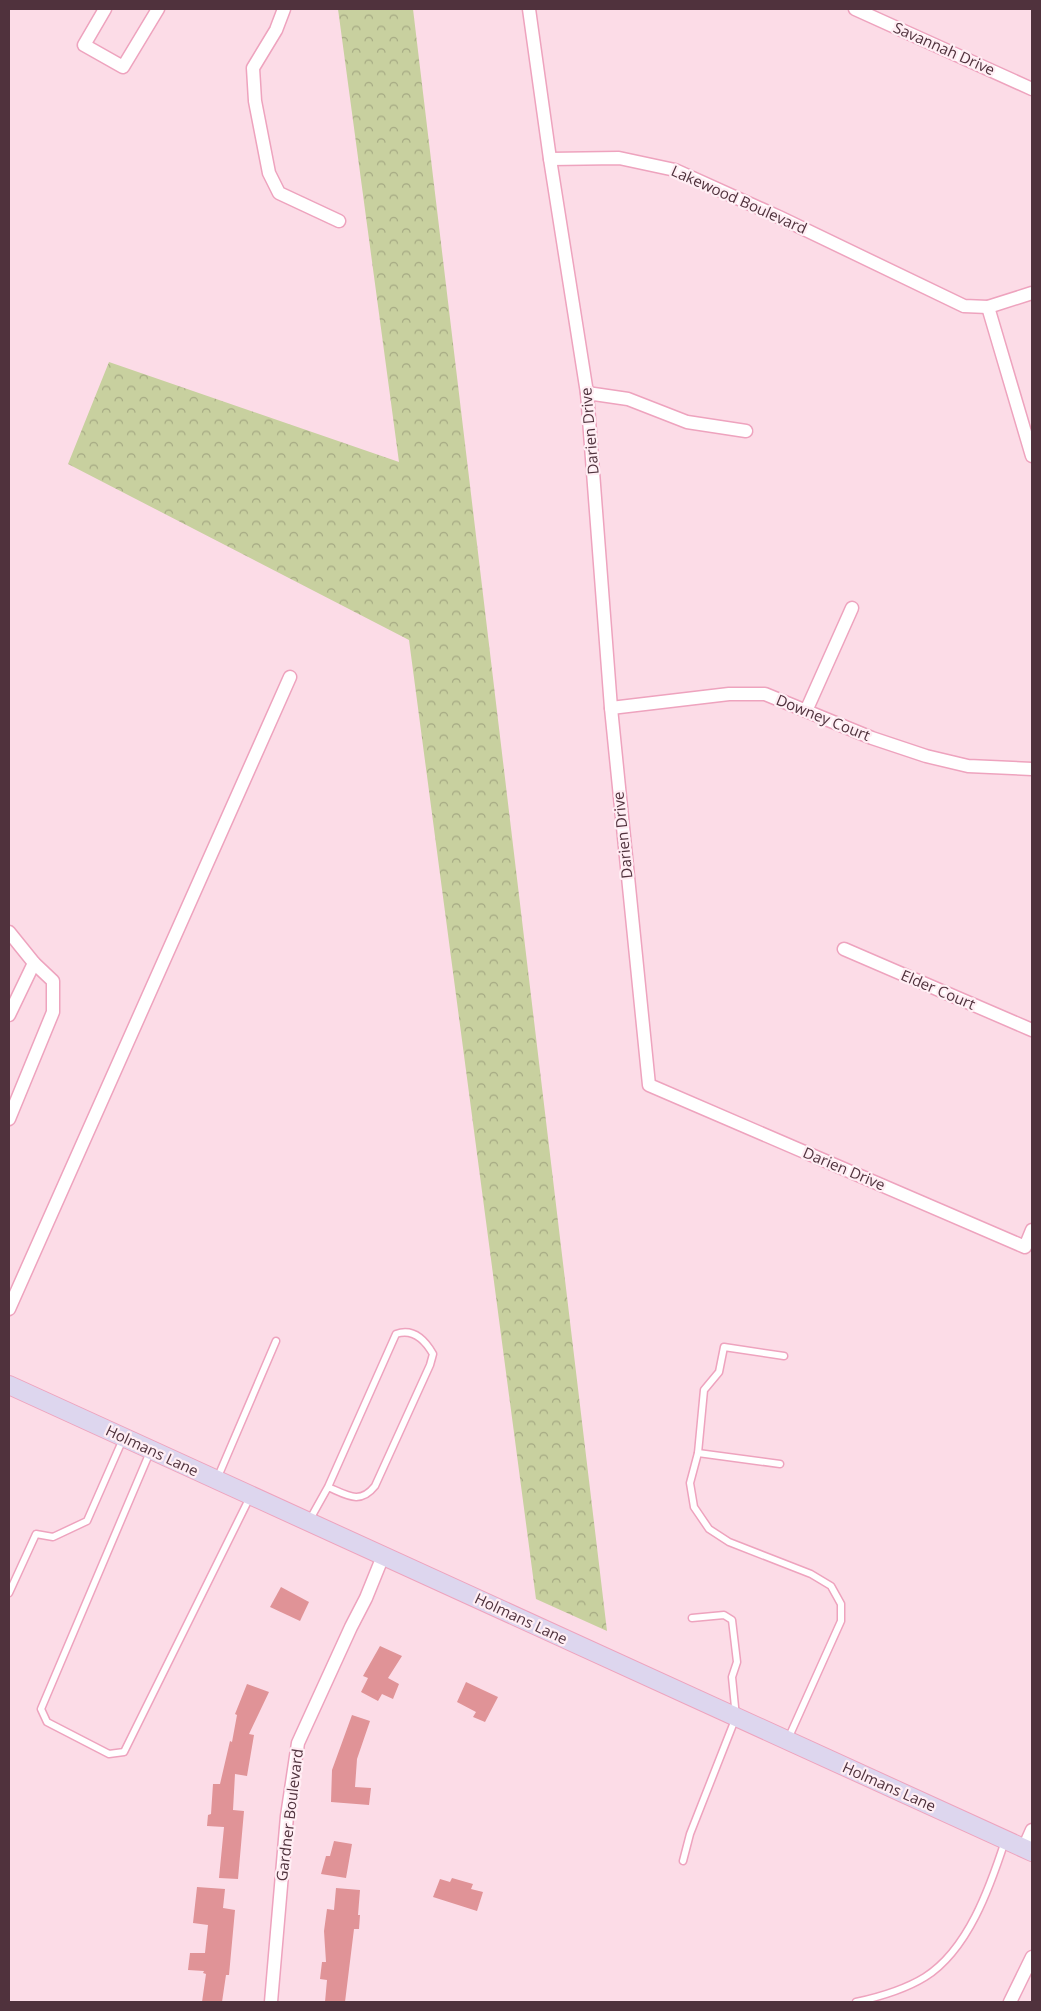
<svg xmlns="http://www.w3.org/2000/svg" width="1041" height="2011" viewBox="0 0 1041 2011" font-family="'Open Sans',sans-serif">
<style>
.forest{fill:url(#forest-crowns)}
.building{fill:#e09397}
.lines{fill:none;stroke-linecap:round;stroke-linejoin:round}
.lane-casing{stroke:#eea3be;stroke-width:9}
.street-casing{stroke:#eea3be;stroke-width:15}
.secondary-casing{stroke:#eea3be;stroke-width:20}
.lane{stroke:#fff;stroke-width:6}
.street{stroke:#fff;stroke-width:12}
.secondary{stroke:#ddd6ee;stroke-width:18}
.labels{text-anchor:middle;stroke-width:4.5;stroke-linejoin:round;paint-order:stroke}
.street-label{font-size:15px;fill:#50323d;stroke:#ffeef4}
</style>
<defs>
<pattern id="forest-crowns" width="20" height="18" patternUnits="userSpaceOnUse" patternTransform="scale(1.25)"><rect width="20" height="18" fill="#c8d09f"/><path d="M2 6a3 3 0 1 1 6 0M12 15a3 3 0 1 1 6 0" fill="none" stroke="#a5a983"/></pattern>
</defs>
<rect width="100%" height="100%" fill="#fcdce7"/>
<polygon class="forest" points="338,9 413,9 607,1631 536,1599 409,640 68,464 109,362 399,462"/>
<g class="building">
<polygon points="281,1587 309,1602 300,1621 270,1607"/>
<polygon points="380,1646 402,1656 388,1678 399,1684 393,1699 382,1694 378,1701 361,1692 368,1678 363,1676"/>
<polygon points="466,1682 498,1697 485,1722 473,1717 476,1712 457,1702"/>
<polygon points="247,1684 269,1692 249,1734 254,1735 247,1776 235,1774 233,1810 244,1811 238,1879 219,1878 224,1827 207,1826 208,1815 211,1814 213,1784 220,1784 230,1741 232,1742 237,1715 235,1714"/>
<polygon points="352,1715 370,1721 357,1759 355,1787 371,1788 369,1805 331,1802 332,1770"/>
<polygon points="334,1841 352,1844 346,1878 321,1874 326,1856 330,1856"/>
<polygon points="452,1878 473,1884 471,1889 483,1892 477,1911 433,1897 440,1879 450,1882"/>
<polygon points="197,1887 225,1889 223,1908 235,1910 229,1975 226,1975 222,2002 202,2002 206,1974 203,1973 204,1971 188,1970 190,1953 205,1953 208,1925 193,1923"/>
<polygon points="336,1888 360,1890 358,1915 360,1915 359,1929 354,1929 345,2002 325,2002 327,1980 320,1979 322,1962 326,1962 324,1931 327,1909 334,1910"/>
</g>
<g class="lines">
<g class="lane-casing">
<g id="lane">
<polyline points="784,1356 724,1347 719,1372 704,1390 698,1453 690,1483 694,1507 709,1529 729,1542 811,1574 831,1586 841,1604 841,1621 788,1739"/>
<polyline points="150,1452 41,1709 47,1722 109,1754 124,1752 250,1497"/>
<polyline points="698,1453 780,1464"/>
<polyline points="217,1479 276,1341"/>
<path d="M309,1521L328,1487L396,1334C413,1328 425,1340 433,1354L430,1365L375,1486C360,1505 347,1495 328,1487"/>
<polyline points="9,1593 36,1534 53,1537 87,1521 123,1439"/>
<polyline points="683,1861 690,1834 736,1717 732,1677 737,1662 732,1620 724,1615 692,1618"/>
<path d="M856,2002C879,1997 904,1990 925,1977C968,1950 990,1887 1005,1841"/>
</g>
</g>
<g class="street-casing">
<g id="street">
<polyline points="105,9 84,45 123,67 158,9"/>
<polyline points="284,9 276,30 253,68 255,101 269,173 279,193 339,221"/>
<polyline points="529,9 550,159 587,393 611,708 649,1085 1025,1247 1032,1230"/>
<polyline points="855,9 1032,89"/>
<polyline points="550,159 619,158 675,170 779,217 964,306 988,307 1032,293"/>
<polyline points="988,307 1032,456"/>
<polyline points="587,393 628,399 687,422 746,431"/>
<polyline points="611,708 729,694 765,694 872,738 926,756 968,766 1032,769"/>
<polyline points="806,711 852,608"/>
<polyline points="9,932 34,963 53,981 53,1012 9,1119"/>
<polyline points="844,949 1032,1030"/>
<polyline points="9,1015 34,963"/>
<polyline points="9,1309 290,677"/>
<polyline points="1024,1848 1032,1830"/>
<polyline points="271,2002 287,1816 298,1743 351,1627 366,1598 383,1556"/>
<polyline points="1010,2002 1032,1957"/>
</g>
</g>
<g class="secondary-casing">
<polyline id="secondary" points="9,1385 1032,1852"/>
</g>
<use href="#lane" class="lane"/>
<use href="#street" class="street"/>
<use href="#secondary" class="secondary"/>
</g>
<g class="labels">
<g class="street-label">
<text transform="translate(944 49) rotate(24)" y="5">Savannah Drive</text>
<text transform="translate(739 200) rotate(24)" y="5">Lakewood Boulevard</text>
<text transform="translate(590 431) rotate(-95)" y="5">Darien Drive</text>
<text transform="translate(823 718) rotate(22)" y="5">Downey Court</text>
<text transform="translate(623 835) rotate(-96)" y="5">Darien Drive</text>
<text transform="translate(938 990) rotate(23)" y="5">Elder Court</text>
<text transform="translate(844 1169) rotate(23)" y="5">Darien Drive</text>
<text transform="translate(152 1451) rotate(25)" y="5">Holmans Lane</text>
<text transform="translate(521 1619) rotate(25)" y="5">Holmans Lane</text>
<text transform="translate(889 1787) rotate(24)" y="5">Holmans Lane</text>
<text transform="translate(290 1815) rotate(-83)" y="5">Gardner Boulevard</text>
</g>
</g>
<rect width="1041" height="2011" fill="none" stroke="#50323d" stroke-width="20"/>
</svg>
